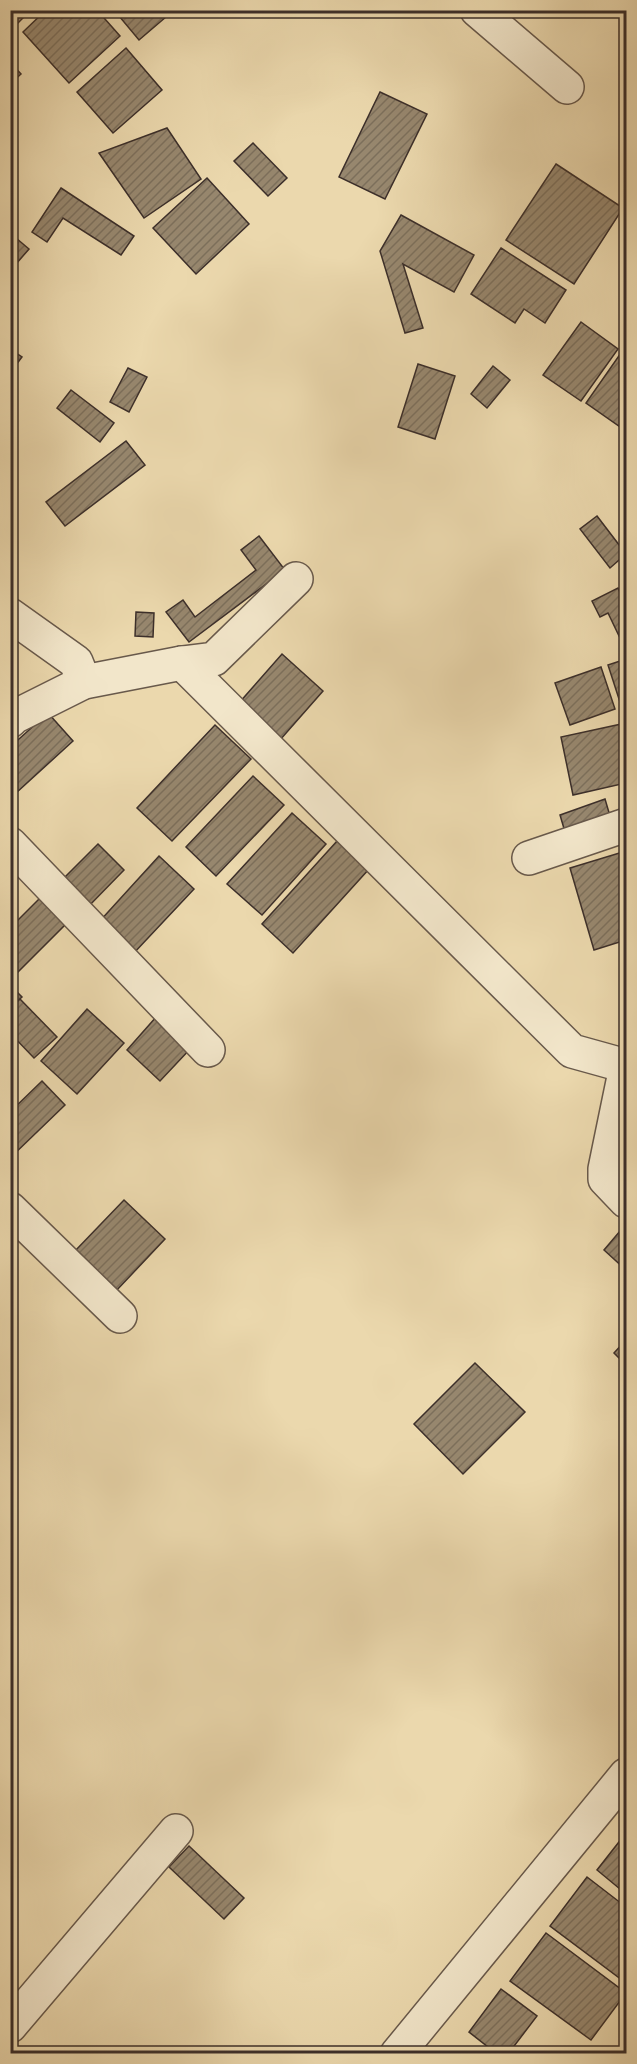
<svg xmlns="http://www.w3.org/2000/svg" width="637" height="2064" viewBox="0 0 637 2064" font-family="Cardo,serif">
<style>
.building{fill:url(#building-hatch);stroke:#3c2f2a;stroke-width:1.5}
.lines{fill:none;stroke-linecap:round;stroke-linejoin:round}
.street-casing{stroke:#68594b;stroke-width:36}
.street{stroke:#f2e6ca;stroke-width:33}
</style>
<defs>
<pattern id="building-hatch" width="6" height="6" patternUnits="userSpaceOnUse" patternTransform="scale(1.5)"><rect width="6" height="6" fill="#97876e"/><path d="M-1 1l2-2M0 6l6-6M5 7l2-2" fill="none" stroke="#7c6f5b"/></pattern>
</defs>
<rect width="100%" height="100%" fill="#ebd8ad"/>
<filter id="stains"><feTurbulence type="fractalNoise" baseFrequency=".00333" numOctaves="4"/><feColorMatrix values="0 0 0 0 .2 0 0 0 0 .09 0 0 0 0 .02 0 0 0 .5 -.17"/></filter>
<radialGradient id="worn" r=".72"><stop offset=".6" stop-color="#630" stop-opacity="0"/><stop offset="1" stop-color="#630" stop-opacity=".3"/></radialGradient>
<g class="building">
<polygon points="10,10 31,10 18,23 10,14"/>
<polygon points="46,10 97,10 120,36 69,83 23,32"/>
<polygon points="114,10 161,10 166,17 139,40"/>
<polygon points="126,48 162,90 113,133 77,92"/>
<polygon points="10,62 21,74 10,84"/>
<polygon points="380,92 427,114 385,199 339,177"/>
<polygon points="167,128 201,179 144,218 99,153"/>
<polygon points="253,143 287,178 268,196 234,161"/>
<polygon points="556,164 623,208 574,284 506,240"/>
<polygon points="207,178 249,224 196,274 153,228"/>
<polygon points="61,188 134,236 121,255 63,218 47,242 32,232"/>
<polygon points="401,215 474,255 454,292 403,264 423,328 405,333 380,251"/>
<polygon points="16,238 29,249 10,271 10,245"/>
<polygon points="501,248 566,290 545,323 524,309 515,323 471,294"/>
<polygon points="581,322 618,349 581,401 543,375"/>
<polygon points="10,349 22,357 10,373"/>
<polygon points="623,350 626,352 626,431 586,403"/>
<polygon points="418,364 455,376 435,439 398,427"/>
<polygon points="493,366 510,380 487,408 471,394"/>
<polygon points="128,368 147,377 129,412 110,402"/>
<polygon points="71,390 114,423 100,442 57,408"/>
<polygon points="126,441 145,465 65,526 46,502"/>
<polygon points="597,516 626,554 610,568 580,529"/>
<polygon points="259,536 285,570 189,642 166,612 183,600 195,617 256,570 241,550"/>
<polygon points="618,588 626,606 626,635 620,638 608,613 600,617 592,601"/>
<polygon points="136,612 154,613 153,637 135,636"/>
<polygon points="282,654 323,691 280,740 239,703"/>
<polygon points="626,659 626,700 620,702 608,665"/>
<polygon points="601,667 615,709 570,725 555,683"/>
<polygon points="48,713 73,741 16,793 10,787 10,747"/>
<polygon points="626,723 626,783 573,795 561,737"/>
<polygon points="215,725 251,759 172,841 137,808"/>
<polygon points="253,776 284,805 216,876 186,847"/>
<polygon points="605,799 610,816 565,832 560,815"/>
<polygon points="292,813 326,844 262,915 227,884"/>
<polygon points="337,841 369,869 293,953 262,924"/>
<polygon points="98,844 124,870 86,909 59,883"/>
<polygon points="626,851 626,940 594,950 570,868"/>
<polygon points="159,856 194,889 133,954 99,922"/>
<polygon points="41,897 67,923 10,980 10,928"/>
<polygon points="10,985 22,997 10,1008"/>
<polygon points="20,999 57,1037 34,1058 10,1033 10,1009"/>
<polygon points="87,1009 124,1043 77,1094 41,1061"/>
<polygon points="157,1016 191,1048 160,1081 127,1050"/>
<polygon points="42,1081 65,1105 10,1158 10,1112"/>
<polygon points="124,1200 165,1239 116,1291 75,1251"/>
<polygon points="626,1224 626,1270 604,1250"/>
<polygon points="626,1340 626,1365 614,1353"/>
<polygon points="475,1363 525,1412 463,1474 414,1424"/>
<polygon points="626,1833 626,1894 597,1870"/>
<polygon points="189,1846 244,1898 224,1919 169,1867"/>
<polygon points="587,1877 626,1907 626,1983 550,1926"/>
<polygon points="546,1933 626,1993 591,2040 510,1981"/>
<polygon points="501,1989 537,2016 508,2054 497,2054 469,2032"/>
</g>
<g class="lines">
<g class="street-casing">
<g id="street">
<polyline points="477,10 567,87"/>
<polyline points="10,615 76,662 84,682"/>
<polyline points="182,663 572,1051 626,1066"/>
<polyline points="10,721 14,717 84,682 182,663 214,659 296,579"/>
<polyline points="10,844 208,1050"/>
<polyline points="529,858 626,825"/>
<polyline points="626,1067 605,1169 605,1179 626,1201"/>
<polyline points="10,1209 120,1316"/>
<polyline points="10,2026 176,1831"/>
<polyline points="397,2054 626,1775"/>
</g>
</g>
<use href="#street" class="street"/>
</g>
<rect width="637" height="2064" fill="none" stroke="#ebd8ad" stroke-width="36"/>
<rect x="12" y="12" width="613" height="2040" fill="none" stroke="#3c2f2a" stroke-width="3"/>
<rect x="18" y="18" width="601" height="2028" fill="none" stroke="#3c2f2a" stroke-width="1.5"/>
<rect width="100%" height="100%" filter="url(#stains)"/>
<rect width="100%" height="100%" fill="url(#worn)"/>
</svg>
